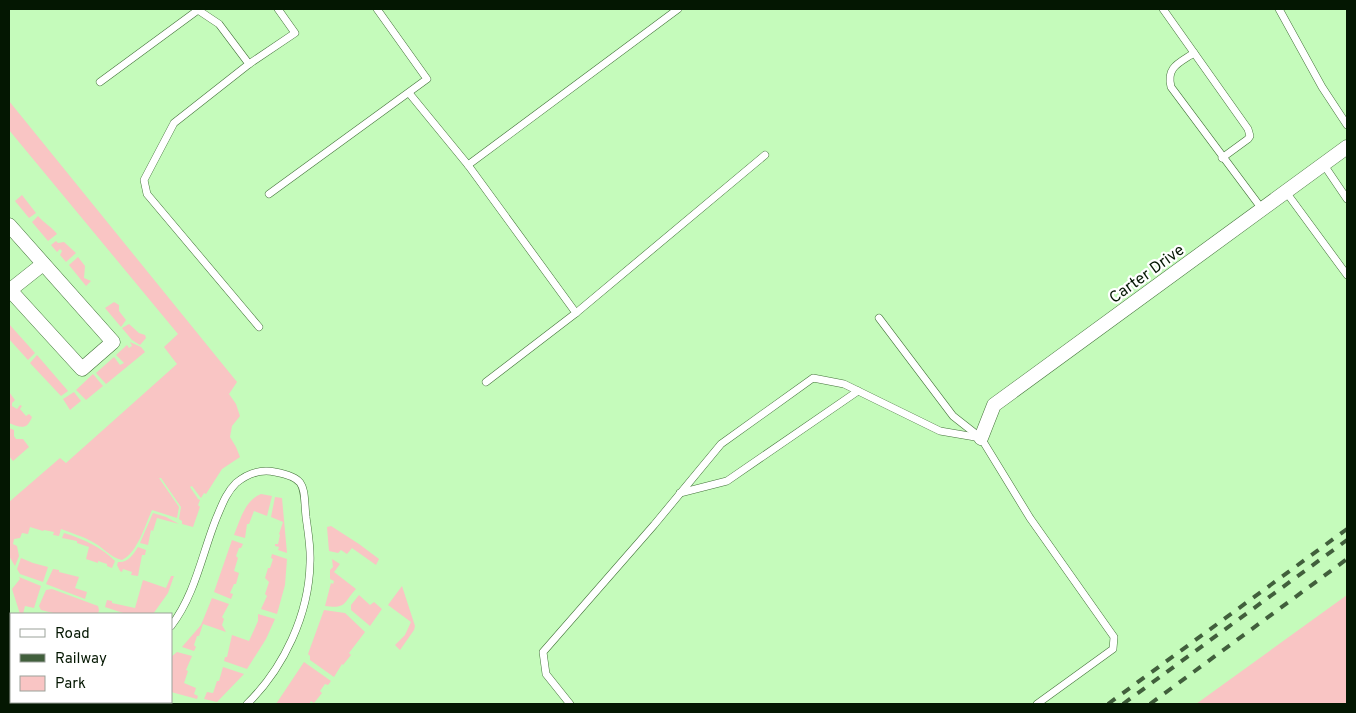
<svg xmlns="http://www.w3.org/2000/svg" width="1356" height="713" viewBox="0 0 1356 713" font-family="Overpass,sans-serif">
<style>
.green{fill:#f9c5c4}
.lines{fill:none;stroke-linecap:round;stroke-linejoin:round}
.lane-casing{stroke:#437339;stroke-width:8}
.street-casing{stroke:#437339;stroke-width:15}
.lane{stroke:#fff;stroke-width:7}
.street{stroke:#fff;stroke-width:14}
.rail{stroke:#415f3c;stroke-width:4;stroke-dasharray:9 9;stroke-linecap:butt}
.labels{text-anchor:middle;stroke-width:4.5;stroke-linejoin:round;paint-order:stroke}
.street-label{font-size:16px;fill:#041702;stroke:#fff}
</style>
<rect width="100%" height="100%" fill="#c5fbbb"/>
<g class="green">
<path d="M9,101L237,382L229,394L236,404L240,416L232,426L230,437L236,447L240,457L222,469L206,494L204,493L201,498L192,486L190,487L198,499L200,500L198,505L200,507L193,527L182,524V521L179,519L181,507L161,478H159L179,507L177,518L152,510C145,525 138,552 122,560C111,558 102,546 91,541C82,536 71,533 61,529L59,536L53,535L54,532L44,530L43,531L30,527L28,534L22,533L20,538L14,539L13,544L17,546L19,556L15,566L9,556V502L60,458L66,463L177,364L164,347L178,334L9,130Z"/>
<polygon points="22,195 36,213 29,218 15,201"/>
<path d="M38,216C44,223 53,228 57,234L48,241L32,222Z"/>
<polygon points="56,241 58,243 64,242 76,253 66,262 60,255 62,251 60,249 57,252 51,245"/>
<polygon points="78,257 85,266 84,278 91,281 86,286 69,265"/>
<polygon points="114,302 119,305 119,311 126,320 121,327 105,308"/>
<polygon points="9,324 35,353 28,360 9,339"/>
<polygon points="129,324 139,333 145,335 146,338 140,345 132,340 122,328"/>
<polygon points="130,342 141,347 145,352 106,384 96,373 114,357 120,365 124,363 116,355 127,345 129,348 132,346"/>
<polygon points="37,355 68,391 61,396 30,363"/>
<polygon points="93,374 103,386 86,400 76,390"/>
<path d="M9,392L15,400L12,403V406L17,409L20,405L22,406L20,409L26,416L29,414L32,417C27,430 21,428 9,423Z"/>
<polygon points="74,392 81,401 70,410 63,399"/>
<polygon points="9,428 14,430 14,436 16,439 23,439 29,447 13,461 9,456"/>
<path d="M261,494L272,496L267,516L254,511L249,524H247L245,538L234,535C240,520 245,500 261,494Z"/>
<polygon points="275,497 282,498 287,553 278,550 279,547 275,546 275,544 278,544 280,535 279,534 283,522 271,517"/>
<polygon points="153,513 166,517 179,524 157,518 153,531 151,530 148,545 140,543"/>
<polygon points="331,526 359,544 379,559 376,565 352,548 347,554 341,550 338,553 329,551 327,527"/>
<path d="M64,533C83,539 101,547 115,561L112,568L107,566V564L98,561V563L86,559L89,547L77,543V541L62,538Z"/>
<polygon points="232,540 243,544 241,548 239,548 236,556 238,558 234,571 239,573 236,584 234,584 230,593 233,594 231,599 214,592"/>
<path d="M138,547L146,550L145,555H142L138,576L131,575L132,572L123,569L122,572L120,571L117,565L118,562C128,563 133,555 138,547Z"/>
<polygon points="272,554 287,559 285,585 277,614 261,609 267,596 265,594 269,582 265,578 268,568 270,568 273,559 271,558"/>
<polygon points="21,558 33,563 48,567 43,582 20,574 17,569"/>
<path d="M332,559L340,564L334,572L356,589C343,603 347,609 325,606L331,583L333,584L334,581L330,579V570L333,567Z"/>
<polygon points="53,569 59,570 59,572 79,577 75,588 87,592 85,599 46,584"/>
<polygon points="171,576 174,576 168,593 153,614 126,614 105,607 107,600 112,601 112,603 135,608 143,580 166,588"/>
<polygon points="19,577 41,586 34,608 25,606 23,614 20,614 12,589 20,579"/>
<polygon points="402,586 415,626 414,630 400,650 395,645 405,635 411,622 388,605"/>
<polygon points="52,589 98,606 99,610 98,614 57,614 41,610 39,606 46,590"/>
<polygon points="359,595 370,605 374,602 382,609 370,626 351,610 351,605"/>
<polygon points="1347,595 1347,704 1196,704"/>
<polygon points="212,598 229,604 222,617 224,619 222,625 226,632 203,624 199,636 197,636 194,645 196,647 194,651 182,647 201,625"/>
<polygon points="324,610 345,613 365,632 349,653 351,655 343,665 342,664 334,677 310,660 310,656 308,654"/>
<polygon points="258,614 275,619 266,639 247,669 224,661 225,657 227,657 232,635 249,641 258,621"/>
<polygon points="177,652 192,656 186,670 188,671 184,683 196,688 194,694 198,696 197,699 171,692 171,657"/>
<polygon points="304,662 331,681 328,685 325,684 320,691 322,693 314,703 311,701 309,704 276,704"/>
<polygon points="223,667 244,674 217,702 204,699 207,692 213,693 217,681 219,681"/>
</g>
<g class="lines">
<g class="lane-casing">
<g id="lane">
<polyline points="1163,9 1248,129 1250,136 1248,139 1222,158"/>
<polyline points="1279,9 1322,87 1347,125"/>
<polyline points="198,10 219,24 249,64 174,123 144,180 147,194 259,327"/>
<path d="M1194,53C1179,63 1166,67 1171,87L1262,209"/>
<polyline points="249,64 295,33 278,9"/>
<polyline points="100,82 198,10 197,9"/>
<polyline points="409,93 468,165 678,9"/>
<polyline points="468,165 576,313 486,382"/>
<polyline points="1324,165 1347,199"/>
<polyline points="1286,192 1347,275"/>
<polyline points="269,194 427,79 377,9"/>
<polyline points="576,313 765,155"/>
<polyline points="879,318 953,416 981,438 1030,518 1114,637 1113,649 1037,704"/>
<polyline points="680,493 727,481 858,391"/>
<path d="M171,626C195,595 202,554 216,519C222,505 226,493 236,483C247,474 261,469 275,472C308,478 303,487 306,517C308,532 311,548 310,563C309,614 284,668 247,704"/>
<polyline points="144,702 149,704"/>
<polyline points="570,704 546,674 543,652 654,525 721,444 813,378 844,384 940,431 981,438"/>
</g>
</g>
<g class="street-casing">
<g id="street">
<polyline points="9,225 113,342 82,369 9,289"/>
<polyline points="9,291 43,264"/>
<polyline points="981,438 994,405 1347,147"/>
<polyline points="9,623 11,623"/>
</g>
</g>
<use href="#lane" class="lane"/>
<use href="#street" class="street"/>
<g class="rail">
<polyline points="1108,704 1347,529"/>
<polyline points="1123,704 1347,540"/>
<polyline points="1150,704 1347,559"/>
</g>
</g>
<g class="labels">
<g class="street-label">
<text transform="translate(1146 273) rotate(-36)" y="6">Carter Drive</text>
</g>
</g>
<rect width="1356" height="713" fill="none" stroke="#041702" stroke-width="20"/>
<rect x="10" y="613" width="162" height="90" fill="#ffffff" stroke="#9ba29a"/>
<rect x="20" y="629" width="25" height="8" fill="#ffffff" stroke="#9ba29a"/>
<text x="55" y="638" font-size="15" fill="#041702">Road</text>
<rect x="20" y="654" width="25" height="8" fill="#415f3c" stroke="#9ba29a"/>
<text x="55" y="663" font-size="15" fill="#041702">Railway</text>
<rect x="20" y="676" width="25" height="15" fill="#f9c5c4" stroke="#9ba29a"/>
<text x="55" y="688" font-size="15" fill="#041702">Park</text>
</svg>
